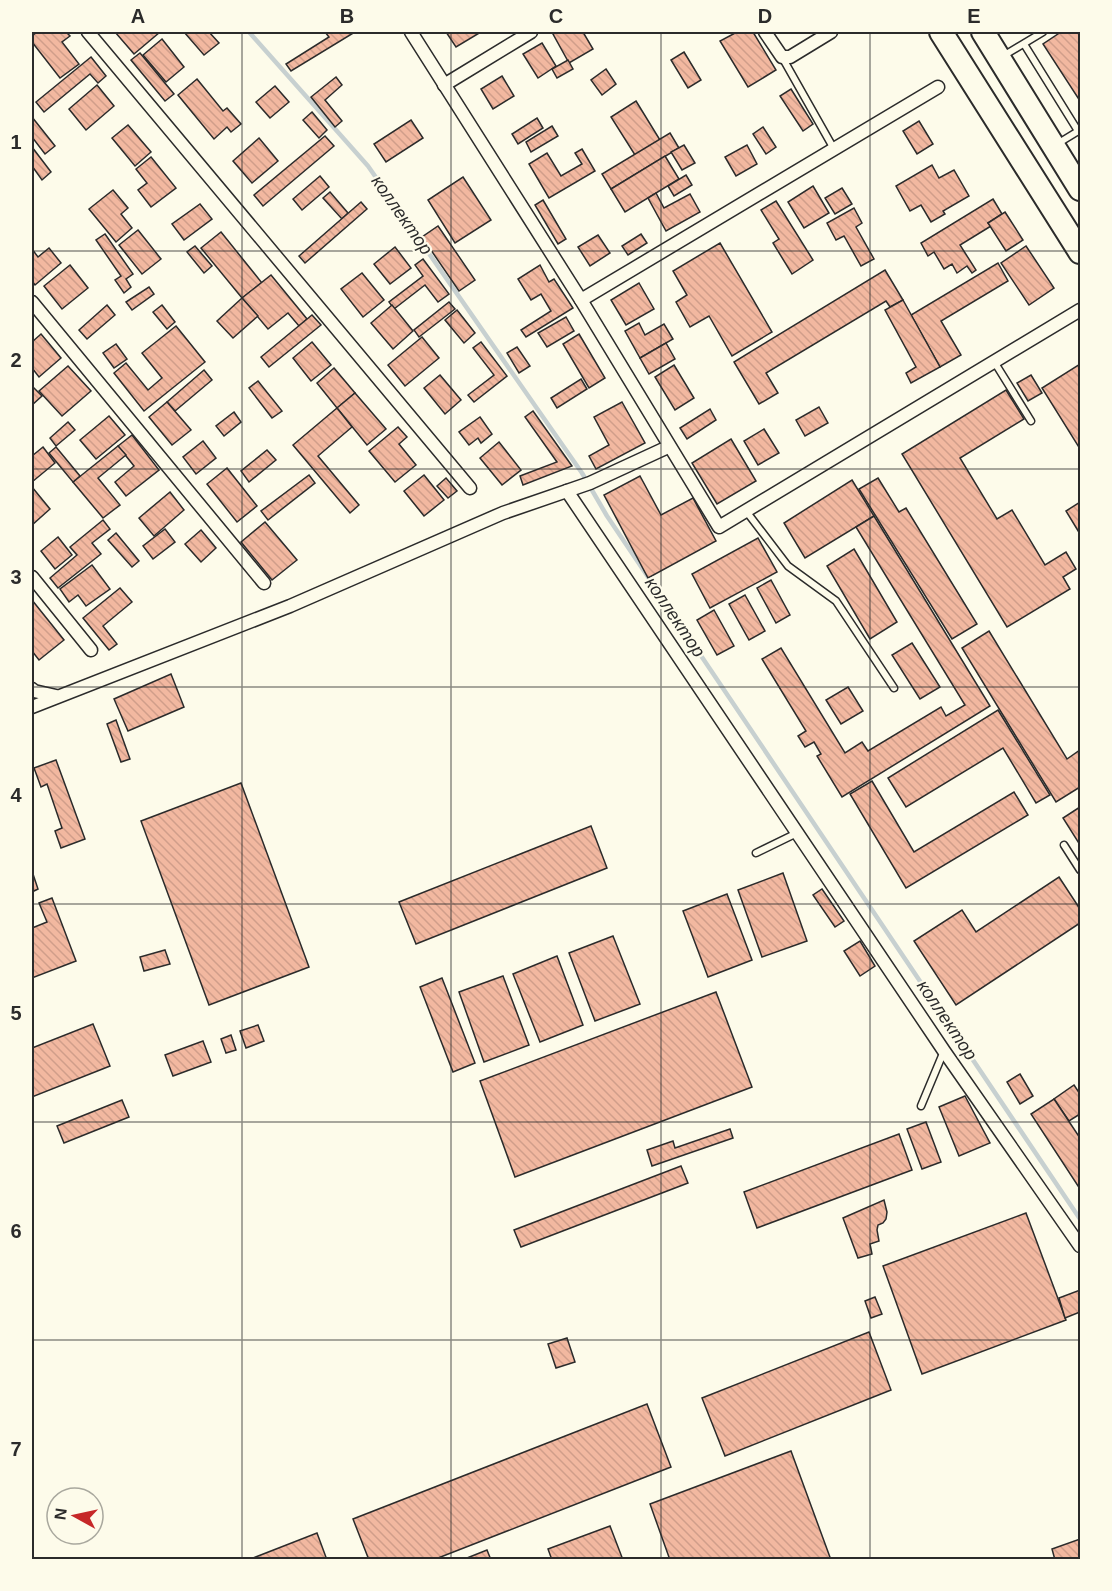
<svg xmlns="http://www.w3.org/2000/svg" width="1112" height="1591" viewBox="0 0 1112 1591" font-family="Arial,sans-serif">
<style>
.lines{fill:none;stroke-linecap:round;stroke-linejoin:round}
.stream{stroke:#c7d0d0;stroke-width:4.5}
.building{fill:url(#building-back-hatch);stroke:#2b2b2b;stroke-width:1.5}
.lane-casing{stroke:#2b2b2b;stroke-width:9}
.street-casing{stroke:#2b2b2b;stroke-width:15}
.highway-casing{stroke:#2b2b2b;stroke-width:26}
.lane{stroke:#fdfbea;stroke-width:6}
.street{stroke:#fdfbea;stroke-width:12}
.highway{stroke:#fdfbea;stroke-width:22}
.grid{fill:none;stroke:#2b2b2b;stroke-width:1.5;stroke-opacity:0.55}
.labels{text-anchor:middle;stroke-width:4.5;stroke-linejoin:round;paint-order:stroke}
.water-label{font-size:18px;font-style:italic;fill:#2b2b2b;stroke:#fdfbea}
.neatline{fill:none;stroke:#2b2b2b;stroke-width:2}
.grid-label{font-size:20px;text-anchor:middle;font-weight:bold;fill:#2b2b2b}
</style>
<defs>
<pattern id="building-back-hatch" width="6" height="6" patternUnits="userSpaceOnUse" patternTransform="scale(1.5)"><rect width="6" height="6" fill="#f2b8a0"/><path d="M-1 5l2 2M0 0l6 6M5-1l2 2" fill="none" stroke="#d09e8a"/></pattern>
</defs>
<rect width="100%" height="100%" fill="#fdfbea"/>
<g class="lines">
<polyline class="stream" points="249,32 368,166 582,473 607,516 1080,1219"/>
</g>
<g class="building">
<polygon points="37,32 66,32 70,36 62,42 79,64 60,78 32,42 32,36"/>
<polygon points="115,32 160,32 134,54"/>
<polygon points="184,32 209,32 219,43 204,55"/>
<polygon points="325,32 355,32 291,71 286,64 329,37"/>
<polygon points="446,32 481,32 456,47"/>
<polygon points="557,32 583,32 593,49 569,63 553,34"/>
<polygon points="737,32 753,32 776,70 748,87 720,41"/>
<polygon points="1061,32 1080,32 1080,101 1043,44"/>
<polygon points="162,39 184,67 166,82 143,55"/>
<polygon points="542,43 556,66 538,78 523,54"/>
<polygon points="684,52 701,80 688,88 671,60"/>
<polygon points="140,53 174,94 165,101 131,60"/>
<polygon points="91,57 106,76 98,83 90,74 44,112 36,102"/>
<polygon points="568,60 573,69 557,78 552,69"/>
<polygon points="606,69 616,84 602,95 591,80"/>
<polygon points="502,76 514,96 493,109 481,89"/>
<polygon points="336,77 342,85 325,100 342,121 335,127 311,97"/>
<polygon points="197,79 223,111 227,108 241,124 231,132 227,127 214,139 178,95"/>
<polygon points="97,85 114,106 86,130 69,109"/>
<polygon points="275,86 289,102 270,118 256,102"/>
<polygon points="791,89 813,124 803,131 780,96"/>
<polygon points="636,101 660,140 635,155 611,117"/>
<polygon points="312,112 327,130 319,138 303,120"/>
<polygon points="32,117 55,146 45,154 32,137"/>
<polygon points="537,118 543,128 518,144 512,134"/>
<polygon points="411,120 423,138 386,162 374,144"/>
<polygon points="919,121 933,144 917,154 903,131"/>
<polygon points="128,125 151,152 135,166 112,138"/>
<polygon points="552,126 558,136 531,152 526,142"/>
<polygon points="763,127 776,147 766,154 753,134"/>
<polygon points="670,133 679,148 611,189 602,174"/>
<polygon points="325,136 334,146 263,206 254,195"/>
<polygon points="259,138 278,161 252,183 233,161"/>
<polygon points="684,145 695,163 682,170 671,152"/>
<polygon points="747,145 757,164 736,176 725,157"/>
<polygon points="32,147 51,172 42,180 32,166"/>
<polygon points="582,149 595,171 549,198 529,164 547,153 561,176 582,164 575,153"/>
<polygon points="665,156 679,179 625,212 611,189"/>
<polygon points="151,157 176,188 151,207 138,190 147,183 136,169"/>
<polygon points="932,165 939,178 954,170 969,196 943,211 945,214 931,222 921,205 910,211 896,186"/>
<polygon points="686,175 692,185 674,196 668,186"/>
<polygon points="320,176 329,187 302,210 293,199"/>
<polygon points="463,177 491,220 455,243 428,200"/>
<polygon points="813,186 829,213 804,228 788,202"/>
<polygon points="842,188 852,204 835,214 825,198"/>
<polygon points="113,190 128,208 121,214 132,228 116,242 89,209"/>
<polygon points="330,192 348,213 342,219 323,198"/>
<polygon points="656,193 664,208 690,194 700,212 666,231 648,198"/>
<polygon points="993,199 1002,214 988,223 991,226 960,245 976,270 972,273 967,266 957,273 952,264 944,269 934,252 928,256 921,243"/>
<polygon points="543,200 566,239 558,244 535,205"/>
<polygon points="776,201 813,260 792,274 773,243 779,239 761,210"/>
<polygon points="361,202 367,209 305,263 299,256"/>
<polygon points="200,204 212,219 184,240 172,224"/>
<polygon points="854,208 862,223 856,227 874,259 861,266 844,236 836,240 827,223"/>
<polygon points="1005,212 1023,240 1006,251 988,223"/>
<polygon points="438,226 475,280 459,291 422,237"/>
<polygon points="138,230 161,259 142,274 119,245"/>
<polygon points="221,232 262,283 242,298 201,248"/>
<polygon points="105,234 133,274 126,279 131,287 124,293 115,280 121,276 96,240"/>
<polygon points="641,234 647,243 628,255 622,246"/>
<polygon points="598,235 610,253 590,266 578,247"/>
<polygon points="720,243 772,332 732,356 709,316 690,327 676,302 687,295 673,271"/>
<polygon points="195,246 212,266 204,273 187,252"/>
<polygon points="1026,246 1054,288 1029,305 1001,263"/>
<polygon points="395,247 411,268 390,284 374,264"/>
<polygon points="49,248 61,263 35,285 32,281 32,249 38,257"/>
<polygon points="423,259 449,294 438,302 425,285 394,309 389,302 423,276 415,265"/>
<polygon points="998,263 1008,281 941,321 961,355 940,367 911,315"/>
<polygon points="70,265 88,288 62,309 44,286"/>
<polygon points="540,265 549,282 554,279 573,308 526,337 521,330 551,311 541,294 531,300 518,279"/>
<polygon points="885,270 903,300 890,307 886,301 766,373 778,393 759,404 734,362"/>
<polygon points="362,273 384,300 363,317 341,289"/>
<polygon points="271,275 307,319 299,326 288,313 268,329 242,298"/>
<polygon points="639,283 654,309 626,325 611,300"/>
<polygon points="149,287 154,294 132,310 126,302"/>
<polygon points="242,298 258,316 233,338 217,321"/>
<polygon points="903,300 940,367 911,383 906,373 916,367 885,310"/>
<polygon points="449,302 455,309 419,337 414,330"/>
<polygon points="107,305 115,315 87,339 79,330"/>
<polygon points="162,305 175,322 167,329 153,312"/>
<polygon points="392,305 413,331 393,349 371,323"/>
<polygon points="457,310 475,333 464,343 445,320"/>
<polygon points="312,315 321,325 269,367 261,357"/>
<polygon points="566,317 574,331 547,347 538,333"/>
<polygon points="639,323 645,335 664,324 673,339 640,358 625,331"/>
<polygon points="176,326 205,362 144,411 114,373 126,363 148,390 162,378 142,353"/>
<polygon points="41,334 61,358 39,377 32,368 32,342"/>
<polygon points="579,334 605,378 589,388 563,344"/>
<polygon points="422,337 439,358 405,386 388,365"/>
<polygon points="312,342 331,365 311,381 293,358"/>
<polygon points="481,342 507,376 474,402 468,395 494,375 473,348"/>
<polygon points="666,343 675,359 649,374 640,358"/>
<polygon points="116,344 127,359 114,368 103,353"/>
<polygon points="517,347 530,366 519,373 507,353"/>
<polygon points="1080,364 1080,449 1042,388"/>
<polygon points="674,365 694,398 675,410 655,377"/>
<polygon points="68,366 91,391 62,416 39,391"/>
<polygon points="334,368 355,393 337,408 317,383"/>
<polygon points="204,370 212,380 175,411 167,402"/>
<polygon points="440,375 461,400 445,414 424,388"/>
<polygon points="1031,375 1042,393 1028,401 1017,383"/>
<polygon points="581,379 587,389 557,408 551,398"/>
<polygon points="258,381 282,411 272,418 249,388"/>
<polygon points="34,388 42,396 32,405 32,390"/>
<polygon points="1006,390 1024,419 960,458 997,519 1012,510 1045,565 1066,552 1076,569 1063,577 1070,589 1007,627 902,454"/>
<polygon points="355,393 386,429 367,445 337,408"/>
<polygon points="167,402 191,430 172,445 149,417"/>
<polygon points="622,402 645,443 596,469 589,456 609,445 594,417"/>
<polygon points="819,407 828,423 805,436 796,420"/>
<polygon points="337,408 352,427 318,456 359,505 350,513 293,445"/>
<polygon points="710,409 716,420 687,439 680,428"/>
<polygon points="533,411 572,466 523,485 520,476 557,462 525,417"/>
<polygon points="234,412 241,422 224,436 216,426"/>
<polygon points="109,416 125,435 96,459 80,440"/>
<polygon points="480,417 492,434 481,443 478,438 469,445 459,432"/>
<polygon points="68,422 75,430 56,446 50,438"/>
<polygon points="398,427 407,437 399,444 416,465 395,482 369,451"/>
<polygon points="764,429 779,453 758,465 744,441"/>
<polygon points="132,435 159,470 126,496 115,482 134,466 118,446"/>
<polygon points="731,439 756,481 717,504 692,463"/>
<polygon points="203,441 216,458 196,474 183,457"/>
<polygon points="499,442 521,470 502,485 480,458"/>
<polygon points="118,446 126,455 98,478 120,505 103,518 73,482"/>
<polygon points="43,447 55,463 32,482 32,456"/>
<polygon points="56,447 80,476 73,482 49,453"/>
<polygon points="267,450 276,460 249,482 241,471"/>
<polygon points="227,468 257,506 237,522 207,484"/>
<polygon points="309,475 315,483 268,520 261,511"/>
<polygon points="424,475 444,500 424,516 404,491"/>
<polygon points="640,476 661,515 693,498 716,541 648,578 604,495"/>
<polygon points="446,478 457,491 448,498 437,486"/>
<polygon points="878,478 899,512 906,508 977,624 952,639 859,489"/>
<polygon points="852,480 874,516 805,558 784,523"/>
<polygon points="32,487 50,509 32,525"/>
<polygon points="170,492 184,510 154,536 139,518"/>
<polygon points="1080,502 1080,534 1066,511"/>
<polygon points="874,516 990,706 842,797 817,756 821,754 814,742 805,747 798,736 806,731 762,659 781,648 845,753 862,742 868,751 941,707 946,716 965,705 856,527"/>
<polygon points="103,520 110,529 92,543 101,554 58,588 50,578 77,555 70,547"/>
<polygon points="265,522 297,560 272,580 241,542"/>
<polygon points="165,529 175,542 153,559 143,546"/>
<polygon points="201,530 216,548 201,562 185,544"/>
<polygon points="116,533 139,561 132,567 108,540"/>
<polygon points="58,537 72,555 55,569 41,551"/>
<polygon points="758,538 777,572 710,608 692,574"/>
<polygon points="854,549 897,622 870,639 827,566"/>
<polygon points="92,565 110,589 86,606 78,595 69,602 60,589"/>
<polygon points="771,580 790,615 776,623 757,588"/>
<polygon points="120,588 132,602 103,626 117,644 109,650 83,618"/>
<polygon points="745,595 765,631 749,640 729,604"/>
<polygon points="32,600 64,640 39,660 32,651"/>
<polygon points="714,610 734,646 717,655 697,620"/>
<polygon points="989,631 1067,759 1080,750 1080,787 1056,802 962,648"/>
<polygon points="912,643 940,687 920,699 892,655"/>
<polygon points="171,674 184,707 128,731 114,699"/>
<polygon points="848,687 863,711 841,724 826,700"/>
<polygon points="998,710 1050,795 1036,803 1003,748 906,807 888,778"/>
<polygon points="116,720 130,759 121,762 107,724"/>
<polygon points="56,760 85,839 61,848 55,831 62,828 47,784 41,787 34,768"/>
<polygon points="872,781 914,852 1014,792 1028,815 906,888 850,794"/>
<polygon points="241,783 309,967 209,1005 141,821"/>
<polygon points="1080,807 1080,845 1063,818"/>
<polygon points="591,826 607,868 416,944 399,902"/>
<polygon points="32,871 38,889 32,892"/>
<polygon points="783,873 807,941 762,957 738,890"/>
<polygon points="1059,877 1080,909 1080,923 956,1005 914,941 962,910 976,932"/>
<polygon points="822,889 844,921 835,927 813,895"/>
<polygon points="727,894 752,960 708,977 683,911"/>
<polygon points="52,898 76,961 32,978 32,928 47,922 39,903"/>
<polygon points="613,936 640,1004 595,1021 569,953"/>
<polygon points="860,941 875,966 860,976 844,951"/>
<polygon points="165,950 170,964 144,971 140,957"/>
<polygon points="557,956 583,1025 540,1042 513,974"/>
<polygon points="503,976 529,1045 484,1062 459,992"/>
<polygon points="442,978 475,1063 453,1072 420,987"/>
<polygon points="716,992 752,1087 515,1177 480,1081"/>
<polygon points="93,1024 110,1066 32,1097 32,1048"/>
<polygon points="258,1025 264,1041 246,1048 240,1031"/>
<polygon points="231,1035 236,1050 226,1053 221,1039"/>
<polygon points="203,1041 211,1062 173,1076 165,1055"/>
<polygon points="1020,1074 1033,1096 1020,1104 1007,1082"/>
<polygon points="1074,1085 1080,1094 1080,1114 1069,1121 1054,1099"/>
<polygon points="965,1096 990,1143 959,1156 939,1107"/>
<polygon points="1054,1099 1080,1138 1080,1189 1031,1114"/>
<polygon points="122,1100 129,1117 64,1143 57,1126"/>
<polygon points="926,1122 941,1162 922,1169 907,1129"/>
<polygon points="730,1129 733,1138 652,1166 647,1150 673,1141 675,1148"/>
<polygon points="899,1134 912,1170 757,1228 744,1192"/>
<polygon points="681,1166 688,1183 521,1247 514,1230"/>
<polygon points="884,1200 887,1212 886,1219 883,1223 878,1225 877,1230 879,1241 870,1244 872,1254 858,1258 843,1218"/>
<polygon points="1026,1213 1066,1320 922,1374 883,1266"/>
<polygon points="1080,1290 1080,1312 1065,1318 1059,1298"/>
<polygon points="875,1297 882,1314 871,1318 865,1301"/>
<polygon points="869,1332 891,1390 725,1456 702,1398"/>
<polygon points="567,1338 575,1362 556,1368 548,1344"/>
<polygon points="647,1404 671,1467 433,1560 369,1560 353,1519"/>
<polygon points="791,1451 831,1560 670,1560 650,1504"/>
<polygon points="610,1526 623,1560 552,1560 548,1549"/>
<polygon points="317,1533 327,1560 248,1560"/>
<polygon points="1080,1539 1080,1560 1055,1560 1052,1549"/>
<polygon points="487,1550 491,1560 462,1560"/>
</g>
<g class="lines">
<g class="lane-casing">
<g id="lane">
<polyline points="1024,44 1078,131"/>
<polyline points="1003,56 1043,32"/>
<polyline points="782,57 834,149"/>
<polyline points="1057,144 1080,130"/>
<polyline points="995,363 1031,421"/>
<polyline points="746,511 788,566 836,601 894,688"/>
<polyline points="1064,845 1080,870"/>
<polyline points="756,853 797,833"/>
<polyline points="921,1106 944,1051"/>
</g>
</g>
<g class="street-casing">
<g id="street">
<polyline points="88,32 470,488"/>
<polyline points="411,32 581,300 719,527 1080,310"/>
<polyline points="765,32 782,57 790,57 831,32"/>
<polyline points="444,85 531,32"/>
<polyline points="581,300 938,87"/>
<polyline points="32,302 264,583"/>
<polyline points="567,491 944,1051 1080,1246"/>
<polyline points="32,577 91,650"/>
<polyline points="32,689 34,691 56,696"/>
<polyline points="32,707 290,606 503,513 590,483 668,447"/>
</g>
</g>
<g class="highway-casing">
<g id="highway">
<polyline points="941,32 1080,252"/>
<polyline points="983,32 1080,189"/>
</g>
</g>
<use href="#lane" class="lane"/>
<use href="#street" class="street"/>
<use href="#highway" class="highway"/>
</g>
<path class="grid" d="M242,32V1560M451,32V1560M661,32V1560M870,32V1560M32,251H1080M32,469H1080M32,687H1080M32,904H1080M32,1122H1080M32,1340H1080"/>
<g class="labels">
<g class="water-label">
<text transform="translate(402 215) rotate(55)" y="6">коллектор</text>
<text transform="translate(675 617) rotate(56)" y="6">коллектор</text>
<text transform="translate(947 1020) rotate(56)" y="6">коллектор</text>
</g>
</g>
<rect width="1112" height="1591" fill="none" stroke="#fdfbea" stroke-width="66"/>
<g transform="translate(75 1516) rotate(278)"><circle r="28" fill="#fdfbea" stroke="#a9a89e" stroke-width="1.5"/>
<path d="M0-4.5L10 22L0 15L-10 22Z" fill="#c62828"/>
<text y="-9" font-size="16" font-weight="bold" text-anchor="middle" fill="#2b2b2b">N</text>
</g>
<rect x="33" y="33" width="1046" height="1525" class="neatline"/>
<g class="grid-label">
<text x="138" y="23">A</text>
<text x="347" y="23">B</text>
<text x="556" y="23">C</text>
<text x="765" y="23">D</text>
<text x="974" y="23">E</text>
<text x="16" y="149">1</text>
<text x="16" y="367">2</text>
<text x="16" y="584">3</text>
<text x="16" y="802">4</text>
<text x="16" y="1020">5</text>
<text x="16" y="1238">6</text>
<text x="16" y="1456">7</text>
</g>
</svg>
